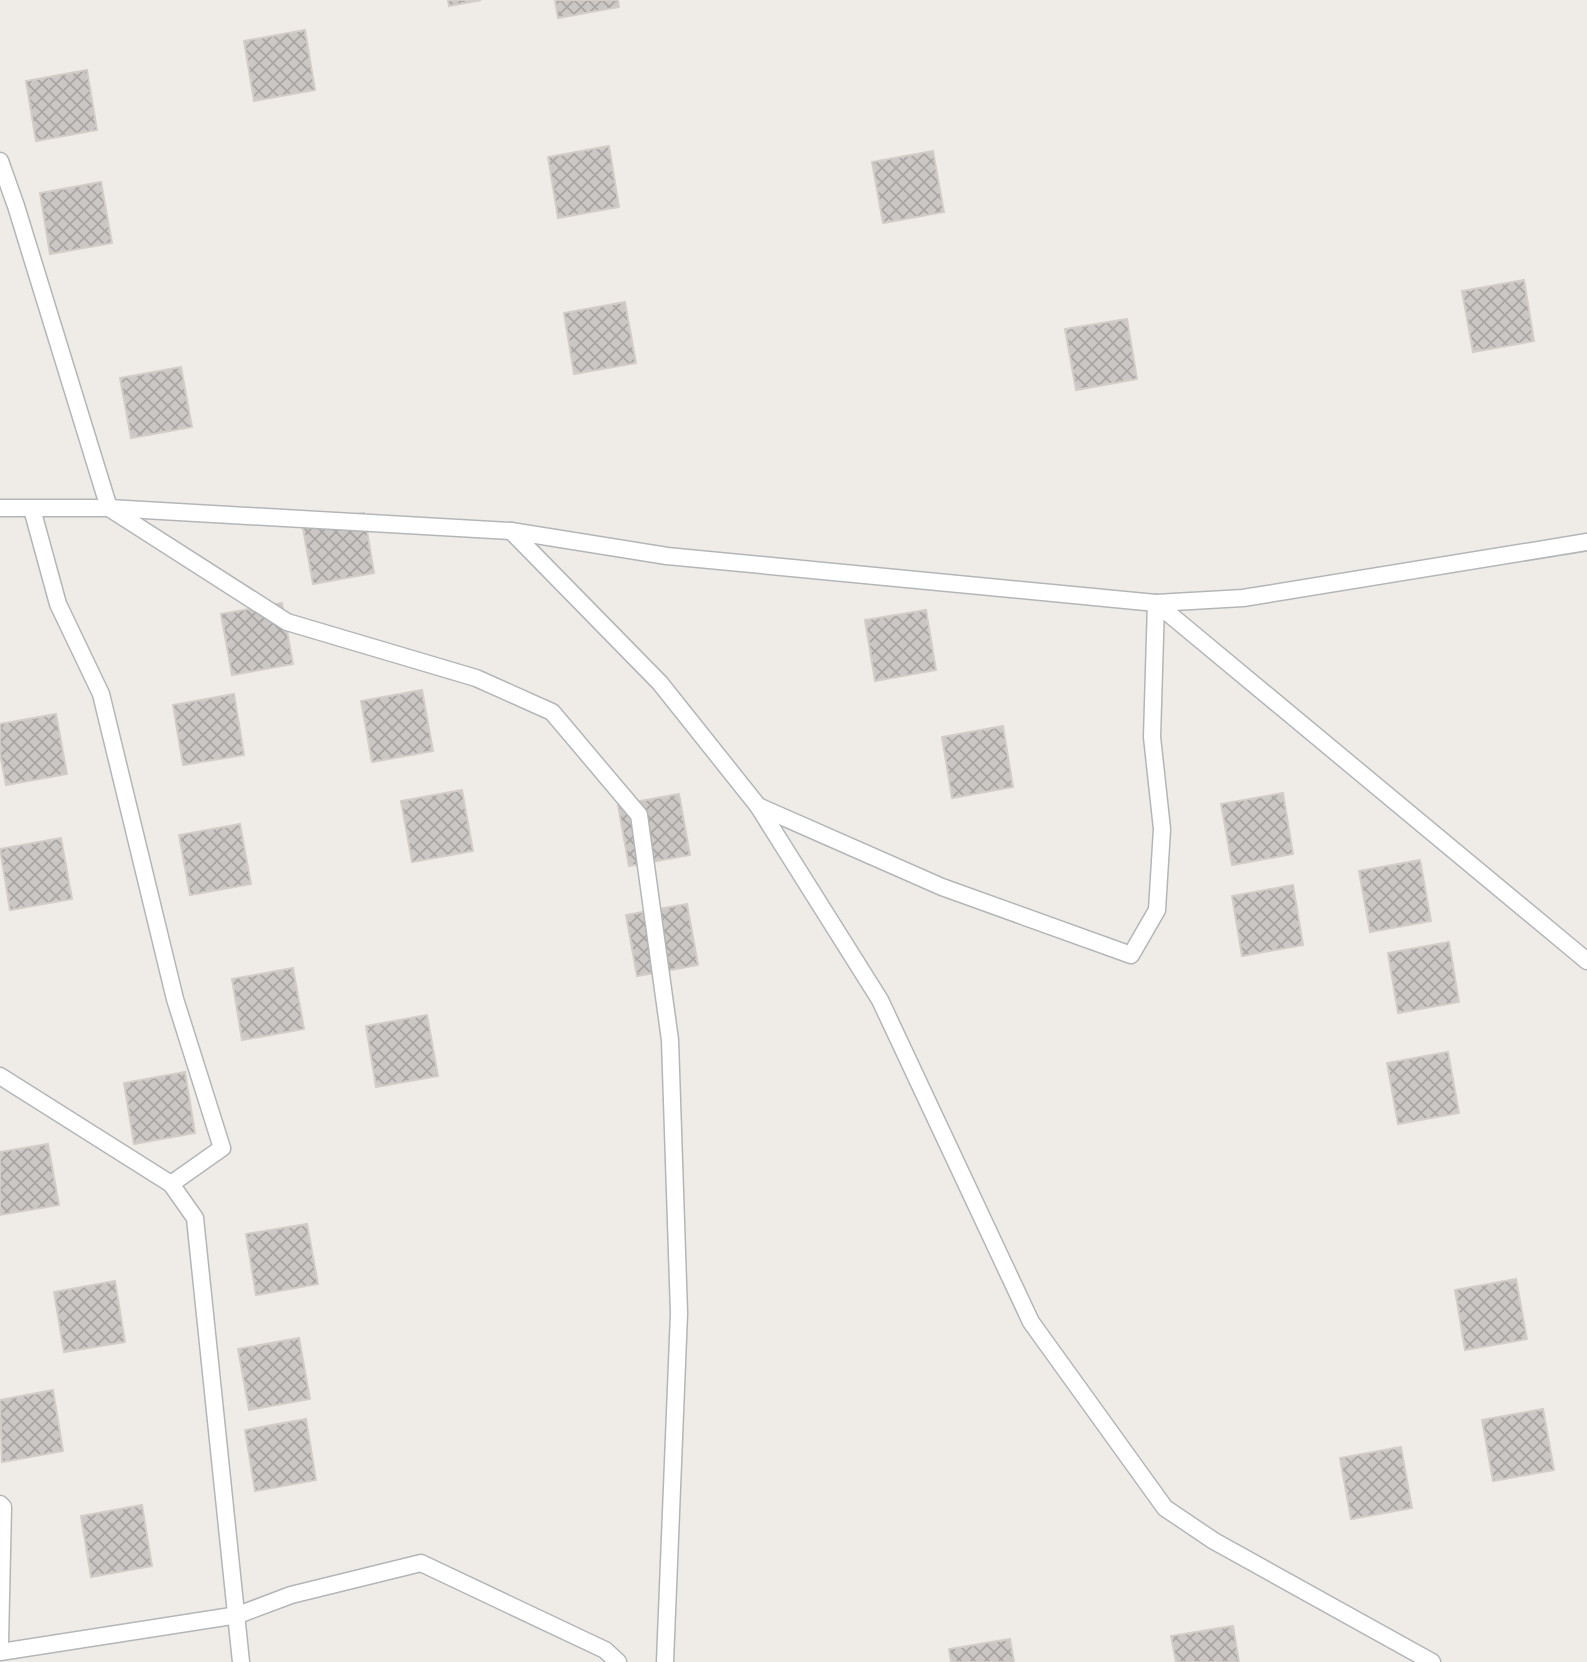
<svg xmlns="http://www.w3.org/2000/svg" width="1587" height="1662" viewBox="0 0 1587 1662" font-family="Rubik,sans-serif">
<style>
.building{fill:url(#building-cross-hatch);stroke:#d4cdc7;stroke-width:2}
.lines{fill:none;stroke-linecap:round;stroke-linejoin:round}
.lane-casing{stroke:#b3b6b8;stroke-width:19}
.lane{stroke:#fff;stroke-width:16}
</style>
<defs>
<pattern id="building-cross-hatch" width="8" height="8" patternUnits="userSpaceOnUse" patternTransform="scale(1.75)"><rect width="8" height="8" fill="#cbc7c4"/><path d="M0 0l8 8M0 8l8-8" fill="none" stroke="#a8a5a3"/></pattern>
</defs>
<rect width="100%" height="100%" fill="#efece8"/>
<g class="building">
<polygon points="448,0 481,0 449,6"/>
<polygon points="555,0 618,0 619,7 558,18"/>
<polygon points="305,30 315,90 254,101 244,41"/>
<polygon points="87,70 97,130 36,141 26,81"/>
<polygon points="609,146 619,207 558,218 548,157"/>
<polygon points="933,151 944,212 883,223 872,162"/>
<polygon points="101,182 112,243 50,254 40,193"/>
<polygon points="1524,280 1534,341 1473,352 1462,291"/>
<polygon points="625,302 636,363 574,374 564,313"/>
<polygon points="1127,319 1137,379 1076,390 1065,329"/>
<polygon points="181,367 192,427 131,438 120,378"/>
<polygon points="364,513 374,573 313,584 302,523"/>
<polygon points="282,603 293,664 232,675 221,614"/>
<polygon points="926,610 936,670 875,681 865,620"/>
<polygon points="422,690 433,751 372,762 361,701"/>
<polygon points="234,694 244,755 183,765 173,705"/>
<polygon points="56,714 67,774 6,785 0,754 0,724"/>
<polygon points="1003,726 1013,787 952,798 942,737"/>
<polygon points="462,790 473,851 412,862 401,801"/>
<polygon points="1283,793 1293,854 1232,865 1221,804"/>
<polygon points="679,794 690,855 629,866 618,805"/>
<polygon points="240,824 251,884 190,895 179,835"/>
<polygon points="61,838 72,899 10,910 0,849"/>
<polygon points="1420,860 1431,921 1370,932 1359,871"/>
<polygon points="1293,885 1303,945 1242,956 1232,896"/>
<polygon points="687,904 698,965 637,976 626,915"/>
<polygon points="1449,942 1459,1002 1398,1013 1388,953"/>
<polygon points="293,968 304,1029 242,1040 232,979"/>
<polygon points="427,1015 438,1076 376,1087 366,1026"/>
<polygon points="1448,1052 1459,1113 1398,1124 1387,1063"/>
<polygon points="185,1072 195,1133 134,1144 124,1083"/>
<polygon points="48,1144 59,1205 0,1215 0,1152"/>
<polygon points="307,1224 318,1284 256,1295 246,1234"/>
<polygon points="1516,1279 1527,1339 1465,1350 1455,1290"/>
<polygon points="115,1281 125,1342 64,1352 54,1292"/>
<polygon points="299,1338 310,1399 249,1410 238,1349"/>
<polygon points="53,1390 63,1451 2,1462 0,1400"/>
<polygon points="1543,1409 1554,1470 1493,1481 1482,1420"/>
<polygon points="306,1419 316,1480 255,1491 245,1430"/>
<polygon points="1401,1447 1412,1508 1351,1519 1340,1458"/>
<polygon points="142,1505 152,1566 91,1577 81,1516"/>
<polygon points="1233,1626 1239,1662 1176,1662 1171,1636"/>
<polygon points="1010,1639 1014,1662 951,1662 949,1649"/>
</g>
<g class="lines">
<g class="lane-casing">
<g id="lane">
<polyline points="0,161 16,206 109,508 287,622 476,678 552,712 639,815 670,1040 679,1313 665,1662"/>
<polyline points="0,508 109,508 511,531 667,556 1156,603 1587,961"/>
<polyline points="32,509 58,604 101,694 175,999 222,1148 171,1184"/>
<polyline points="511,531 660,683 758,806 942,887 1131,955 1157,910 1162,829 1152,737 1156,603 1243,598 1587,542"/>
<polyline points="758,806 880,1000 1031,1322 1165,1508 1214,1541 1432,1662"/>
<polyline points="0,1076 171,1184 195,1218 241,1662"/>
<polyline points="0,1504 3,1507 0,1642"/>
<polyline points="0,1652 238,1615 291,1595 421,1563 605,1650 618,1662"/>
</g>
</g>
<use href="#lane" class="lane"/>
</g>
</svg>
